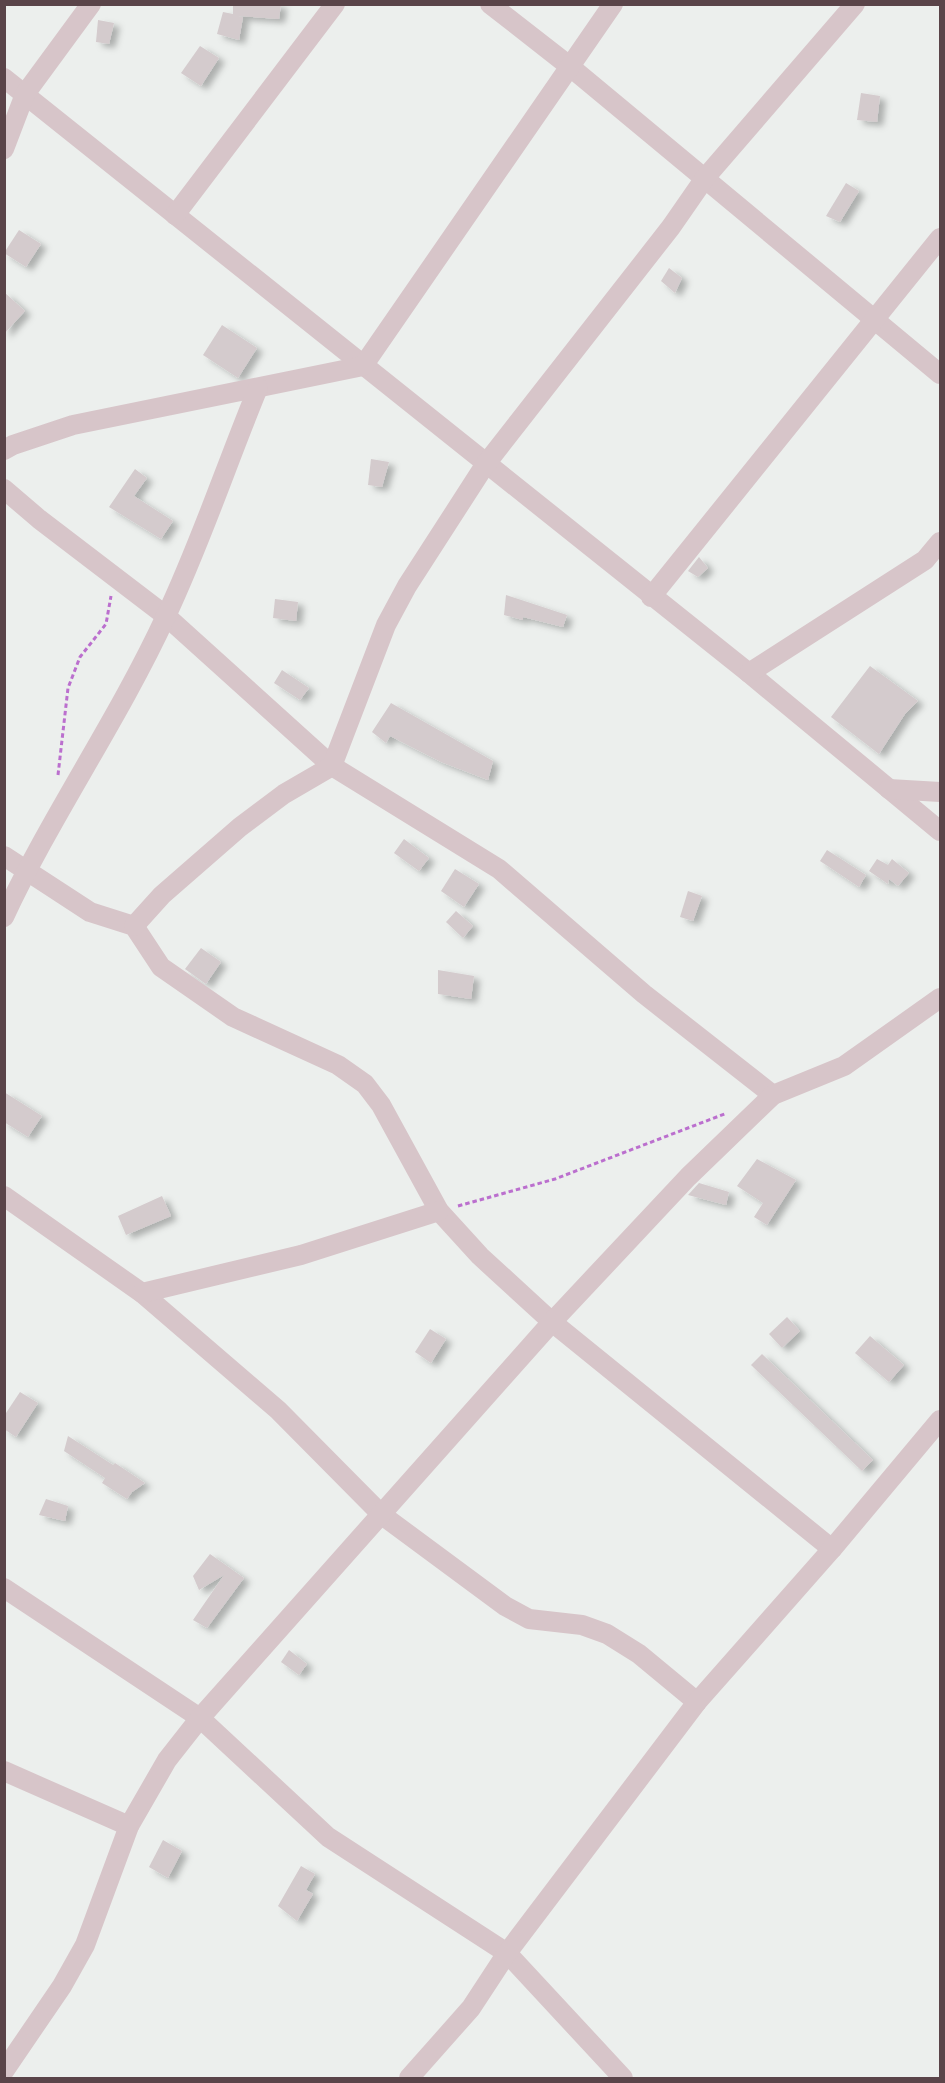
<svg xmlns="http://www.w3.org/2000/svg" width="945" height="2083" viewBox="0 0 945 2083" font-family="Barlow,sans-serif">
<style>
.building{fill:#d4cbcd;filter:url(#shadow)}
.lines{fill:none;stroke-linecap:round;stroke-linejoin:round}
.path{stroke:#bb6fce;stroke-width:3;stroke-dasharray:4.5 3;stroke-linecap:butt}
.street{stroke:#d7c5c9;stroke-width:20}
</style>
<defs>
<filter id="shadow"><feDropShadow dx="6" dy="4" stdDeviation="3" flood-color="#0004"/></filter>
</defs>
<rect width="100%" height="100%" fill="#ecefed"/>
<g class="building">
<polygon points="233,4 281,4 279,19 238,16 243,17 239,40 217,34 223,12 233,14"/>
<polygon points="98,20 114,23 109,44 96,42"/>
<polygon points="200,46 219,58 201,86 181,73"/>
<polygon points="861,93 880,96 877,122 857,120"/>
<polygon points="846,183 859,191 840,222 826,216"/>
<polygon points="19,230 41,244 26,267 4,253"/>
<polygon points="669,268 682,278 675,293 661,281"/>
<polygon points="4,292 25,311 4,334"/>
<polygon points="222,325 257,348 238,378 203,355"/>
<polygon points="371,459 389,462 382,487 368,485"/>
<polygon points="135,469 147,478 134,496 173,521 161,539 109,507"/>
<polygon points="699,557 708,568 698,577 688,571"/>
<polygon points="506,595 567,615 563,627 523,617 523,620 504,615"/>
<polygon points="275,599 298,602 296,621 273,618"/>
<polygon points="870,666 918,701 905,714 879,754 831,717"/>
<polygon points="282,670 309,688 300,700 274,683"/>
<polygon points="391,703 493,761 488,780 441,762 390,736 386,743 372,732"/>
<polygon points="404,839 429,858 419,871 394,853"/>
<polygon points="827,850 866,875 859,887 820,861"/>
<polygon points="877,859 888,865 892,859 909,873 898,886 889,879 888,884 869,871"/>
<polygon points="455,869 479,884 464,907 441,891"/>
<polygon points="688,891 702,896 693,921 680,917"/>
<polygon points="456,911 473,926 463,938 446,922"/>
<polygon points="201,948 221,962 206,984 185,969"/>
<polygon points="438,970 474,976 471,999 438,994"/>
<polygon points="4,1092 42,1116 28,1137 4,1122"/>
<polygon points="757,1159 796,1180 767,1225 754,1217 763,1203 737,1186"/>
<polygon points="699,1183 729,1192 726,1205 688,1195"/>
<polygon points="162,1196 171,1216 126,1235 118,1216"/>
<polygon points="787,1317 800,1331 782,1348 769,1334"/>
<polygon points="430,1329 446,1339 431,1363 415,1352"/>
<polygon points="870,1336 904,1365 889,1382 855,1353"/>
<polygon points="762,1354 873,1460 862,1471 751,1365"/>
<polygon points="20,1392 38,1403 16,1437 4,1429 4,1416"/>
<polygon points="68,1436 113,1465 115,1463 145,1483 132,1492 127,1499 102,1483 105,1478 64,1451"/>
<polygon points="46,1499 68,1506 65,1521 39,1515"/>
<polygon points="210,1554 244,1578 207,1628 193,1620 224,1575 199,1590 193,1576"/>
<polygon points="289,1650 307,1664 299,1675 281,1662"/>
<polygon points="163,1840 182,1851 168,1878 149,1867"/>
<polygon points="301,1866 315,1874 306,1890 313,1894 297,1921 278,1906"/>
</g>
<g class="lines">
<g class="path">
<polyline points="58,775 68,688 80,657 106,624 111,596"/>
<polyline points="458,1206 555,1179 727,1113"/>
</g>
<g class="street">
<polyline points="490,4 568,65 940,374"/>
<polyline points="4,78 749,673 940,831"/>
<polyline points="4,149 25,94 91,4"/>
<polyline points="175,215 335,4"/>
<polyline points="4,450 13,445 73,425 363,366 613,4"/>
<polyline points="4,489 39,519 166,616 332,766 499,869 644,994 773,1095"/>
<polyline points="651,597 940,238"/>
<polyline points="749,673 925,560 940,542"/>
<polyline points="889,789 940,792"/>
<polyline points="4,856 90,912 134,926 161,967 233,1017 338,1065 365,1084 381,1105 439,1211 480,1256 552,1322 832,1549"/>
<path d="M4,917C52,814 118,720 166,616C201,542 227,463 258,388"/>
<polyline points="134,926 162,895 240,827 284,794 332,766 386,625 407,586 485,465 671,227 705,178 855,4"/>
<polyline points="4,1196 142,1293 278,1410 382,1515 505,1606 529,1619 582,1625 607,1634 639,1654 697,1702"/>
<polyline points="142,1293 301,1255 439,1211"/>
<polyline points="4,1588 200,1718 328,1837 507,1953 623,2078"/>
<polyline points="4,1771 129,1826"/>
<polyline points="4,2071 62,1986 85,1945 129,1826 167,1760 200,1718 552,1322 688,1177 773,1095 844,1066 940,998"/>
<polyline points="409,2078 471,2008 507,1953 697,1702 832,1549 940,1420"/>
</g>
</g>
<rect width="945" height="2083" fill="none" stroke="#5a4449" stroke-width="12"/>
</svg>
